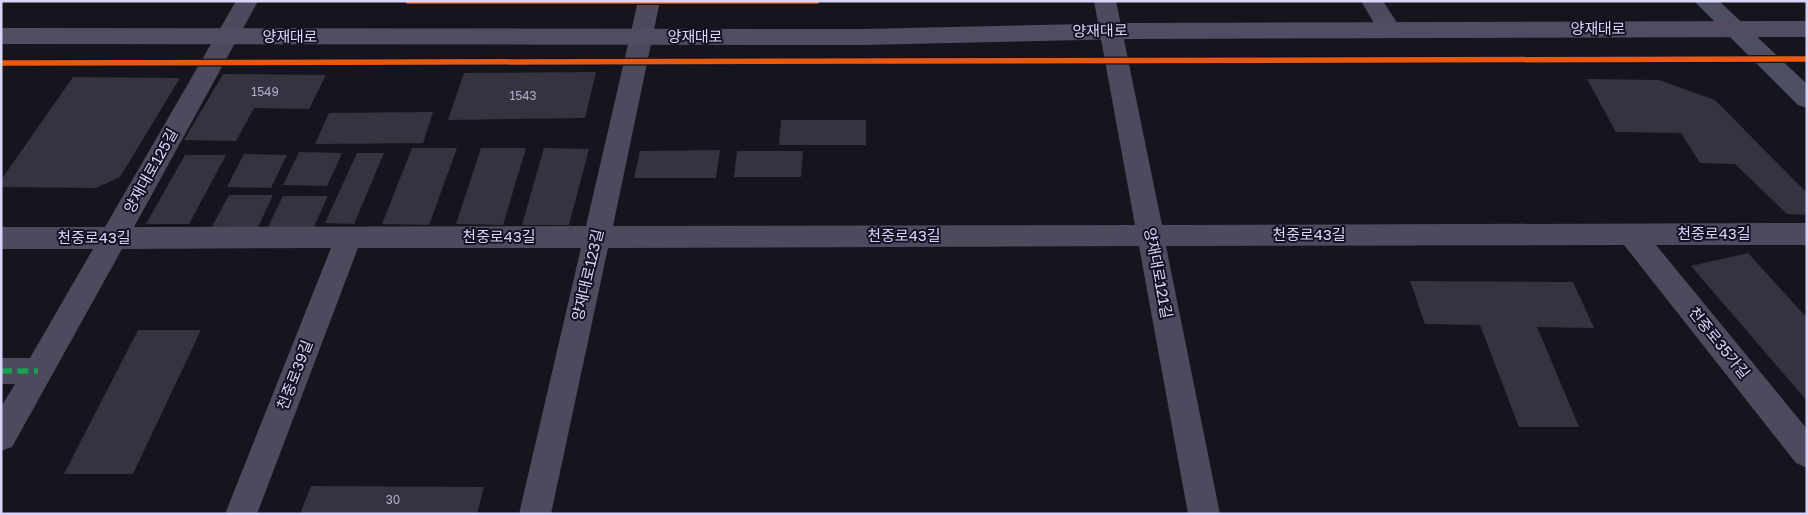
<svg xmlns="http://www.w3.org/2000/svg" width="1808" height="515" viewBox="0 0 1808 515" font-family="'Golos Text','Noto Sans KR',sans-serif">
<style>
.building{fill:#343340}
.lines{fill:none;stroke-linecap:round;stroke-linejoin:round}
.street{fill:#4b4b5d;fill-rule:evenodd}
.secondary{fill:#4e4e63;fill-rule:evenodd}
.primary{fill:#524c62;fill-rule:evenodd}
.quiet{stroke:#1a9f57;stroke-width:5.5;stroke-dasharray:11 5.5;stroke-linecap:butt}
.cycleway-casing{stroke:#131122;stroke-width:8}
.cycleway{stroke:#e8590c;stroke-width:5.5}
.labels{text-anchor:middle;stroke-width:4;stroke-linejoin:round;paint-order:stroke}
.number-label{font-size:12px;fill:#b0adcc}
.street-label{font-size:15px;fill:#d9d6fa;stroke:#131122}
</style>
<rect width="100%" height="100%" fill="#16151e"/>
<g class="building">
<polygon points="596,72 585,118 448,120 464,73"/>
<polygon points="223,74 326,75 309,109 254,108 236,141 184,140"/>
<polygon points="73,77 180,78 120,177 96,188 1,187 1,180"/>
<polygon points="1587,79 1659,80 1715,100 1807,193 1807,215 1787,214 1735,164 1700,163 1681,133 1616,132"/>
<polygon points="433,112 423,143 315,144 329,113"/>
<polygon points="781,120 866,120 866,145 779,145"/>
<polygon points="412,148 457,148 429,225 382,224"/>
<polygon points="481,148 526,148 503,225 456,224"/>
<polygon points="544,148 589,149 569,225 522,225"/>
<polygon points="720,150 716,178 634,178 640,151"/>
<polygon points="737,151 803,151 801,177 734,177"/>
<polygon points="299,152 342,153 327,186 283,185"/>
<polygon points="357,153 384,153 354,224 325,223"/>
<polygon points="244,154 287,155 271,188 227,187"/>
<polygon points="185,155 226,155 189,224 146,224"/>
<polygon points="229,195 273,195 256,231 210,230"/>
<polygon points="283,196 328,196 312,231 266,231"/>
<polygon points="1748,253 1807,318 1807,401 1691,266"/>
<polygon points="1410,281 1573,282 1594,328 1537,327 1579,427 1519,427 1480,325 1425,324"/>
<polygon points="138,330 201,330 133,474 64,474"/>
<polygon points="311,486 484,487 477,514 300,514"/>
</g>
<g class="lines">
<g class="street">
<polygon points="236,1 258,1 134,227 586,226 638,1 660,1 613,226 1135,225 1094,1 1116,1 1162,225 1807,223 1807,245 1656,245 1807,429 1807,468 1796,463 1624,245 1166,246 1220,514 1188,514 1139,246 608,248 551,514 519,514 581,248 358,248 257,514 225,514 331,248 122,249 12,447 1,451 1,407 15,384 1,384 1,358 30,358 93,249 1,249 1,227 105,227"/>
<polygon points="1361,1 1383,1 1401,29 1397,35 1389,37 1381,35"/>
</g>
<polygon class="secondary" points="1694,1 1719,1 1807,84 1807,108 1798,105"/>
<polygon class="primary" points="1807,21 1807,37 1129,39 863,45 1,44 1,28 863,29 1129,23"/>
<polyline class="quiet" points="1,371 38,371"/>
<g class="cycleway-casing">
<g id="cycleway">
<polyline points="408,1 817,1"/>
<polyline points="1,63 1807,59"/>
</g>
</g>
<use href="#cycleway" class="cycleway"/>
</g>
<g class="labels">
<g class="number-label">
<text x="265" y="96">1549</text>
<text x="523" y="100">1543</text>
<text x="393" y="504">30</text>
</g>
<g class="street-label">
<text x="1598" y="34">양재대로</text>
<text transform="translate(1100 31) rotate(-1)" y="5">양재대로</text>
<text x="290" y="42">양재대로</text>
<text x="695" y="42">양재대로</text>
<text transform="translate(151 171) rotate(-61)" y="5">양재대로125길</text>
<text x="1714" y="239">천중로43길</text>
<text x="1309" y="240">천중로43길</text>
<text x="904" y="241">천중로43길</text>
<text x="499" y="242">천중로43길</text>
<text x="94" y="243">천중로43길</text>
<text transform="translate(1158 273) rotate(79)" y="5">양재대로121길</text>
<text transform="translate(588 275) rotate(-77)" y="5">양재대로123길</text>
<text transform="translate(1719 343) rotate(51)" y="5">천중로35가길</text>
<text transform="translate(295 375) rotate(-69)" y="5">천중로39길</text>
</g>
</g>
<rect width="1808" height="515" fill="none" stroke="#d9d6fa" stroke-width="5"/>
</svg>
